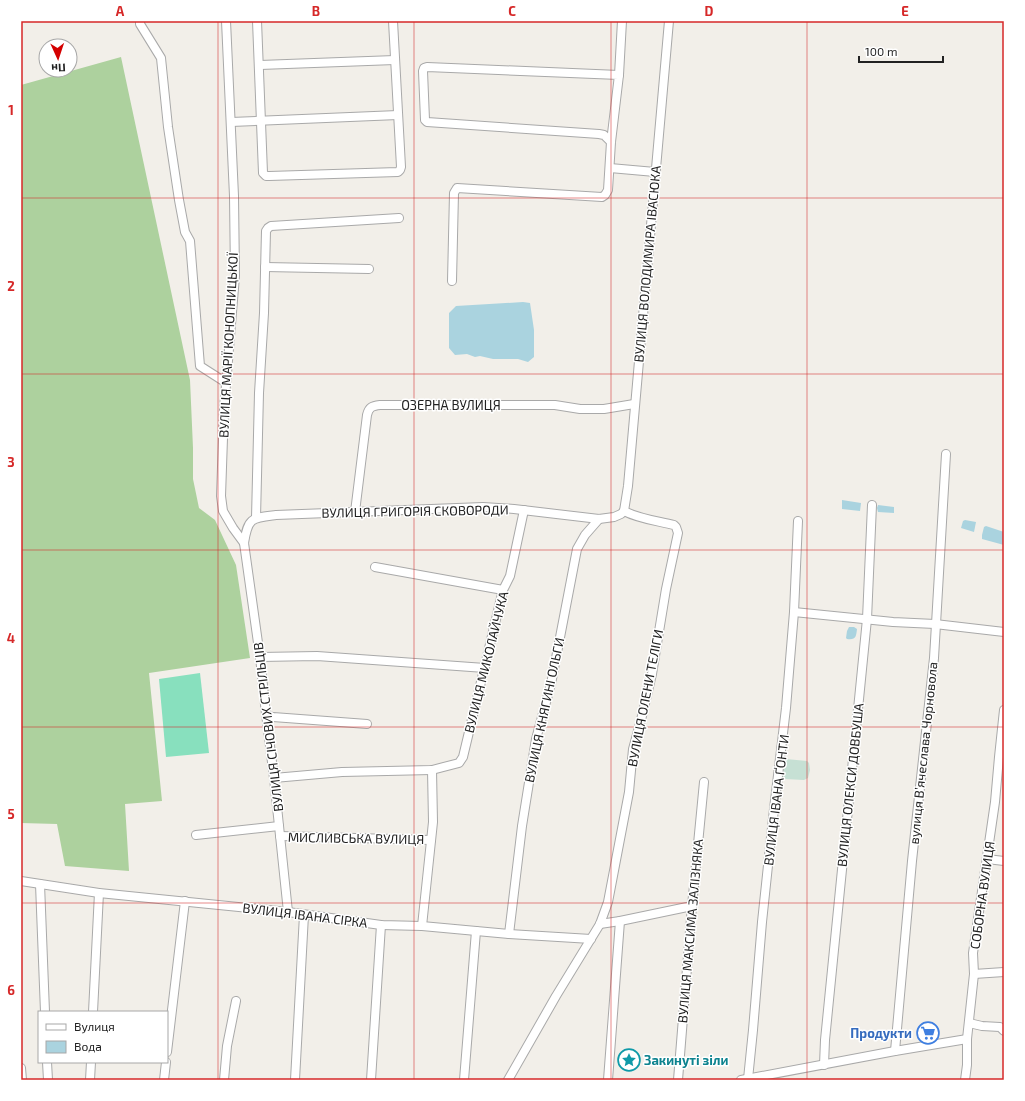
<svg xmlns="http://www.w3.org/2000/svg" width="1025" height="1101" viewBox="0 0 1025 1101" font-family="'Exo 2',sans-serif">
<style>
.forest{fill:#add19e}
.wetland{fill:#c6e0d4}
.pitch{fill:#88e0be}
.water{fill:#aad3df}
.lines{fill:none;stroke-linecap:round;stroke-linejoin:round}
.minor-casing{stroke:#a9a9a9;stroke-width:10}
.minor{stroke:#fff;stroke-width:8}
.grid{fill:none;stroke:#d62828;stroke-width:1;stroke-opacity:0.55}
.labels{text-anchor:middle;stroke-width:3;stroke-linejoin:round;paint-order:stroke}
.street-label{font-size:13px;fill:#222;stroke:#fff}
.shop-label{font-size:13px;font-weight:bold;fill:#366cbe;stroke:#fff;text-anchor:end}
.culture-label{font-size:13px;font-weight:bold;fill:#0d838f;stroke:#fff;text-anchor:start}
.neatline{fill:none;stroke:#d62828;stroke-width:1.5}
.grid-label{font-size:13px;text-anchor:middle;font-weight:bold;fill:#d62828}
</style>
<rect width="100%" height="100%" fill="#f2efe9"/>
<polygon class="forest" points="121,57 190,380 193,448 193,479 199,508 215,520 236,565 250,658 149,673 162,801 125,804 129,871 65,866 57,824 21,823 21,85"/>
<polygon class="wetland" points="786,759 807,761 809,763 810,770 808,778 804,780 785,779 783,776 784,761"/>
<polygon class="pitch" points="200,673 209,753 166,757 159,679"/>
<g class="water">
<polygon points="523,302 530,303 534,330 534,357 528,362 518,359 493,359 480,356 475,357 467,354 455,355 449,348 449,313 456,306"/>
<polygon points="842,500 861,503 860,511 842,509"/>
<polygon points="878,505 894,507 894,513 878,512 877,508"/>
<polygon points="965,520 976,522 974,532 961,528 963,521"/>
<polygon points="986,526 1004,532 1004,545 982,539 982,535 984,527"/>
<path d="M849,627H854L857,629C856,637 856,640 847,639L846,638L847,631Z"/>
</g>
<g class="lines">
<g class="minor-casing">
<g id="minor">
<polyline points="140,21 140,24 161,58 168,127 179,200 185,232 190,241 200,366 225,382"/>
<polyline points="226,21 234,196 235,276 224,409 221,496 223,511 233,528 244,543"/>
<polyline points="257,21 263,173 266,176 269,176 398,172 400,170 401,167 393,21"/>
<polyline points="260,65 395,60"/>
<polyline points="619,75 622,21"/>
<polyline points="231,122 398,115"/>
<polyline points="610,168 655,172"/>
<polyline points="265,267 369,269"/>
<polyline points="452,281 454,193 457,188 602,197 605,195 608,190 611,142 619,75 427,67 424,68 423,71 425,120 427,122 599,134 604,135 611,142"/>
<polyline points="624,511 628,486 669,21"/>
<path d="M355,512L367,415C369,407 372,406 380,405H555L580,409H604L634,404"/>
<polyline points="256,518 259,393 264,313 266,231 268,228 271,226 399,218"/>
<polyline points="375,567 503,590"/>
<polyline points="794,612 893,622 935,624 1004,632"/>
<polyline points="260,657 317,656 485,668"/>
<polyline points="266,714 269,716 273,717 367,724"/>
<polyline points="274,778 342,772 432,770 459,763 463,757 503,590 510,576 524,510"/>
<polyline points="196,835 279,826"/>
<polyline points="280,836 431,840"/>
<polyline points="987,859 1004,861"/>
<polyline points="21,881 99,893 288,912 381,925 422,926 509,934 591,939"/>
<polyline points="40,884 45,1012"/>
<path d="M288,912L274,778L266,714L260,657L244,543C248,517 252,518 276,515L483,507L514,509L599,519L614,517L621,514L624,511"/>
<polyline points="600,924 620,921 692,906"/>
<polyline points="422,926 433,822 432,770"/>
<polyline points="509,934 522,826 536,739 551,684 577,549 585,535 599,519"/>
<polyline points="974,974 1004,972"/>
<polyline points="93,1012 99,893"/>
<polyline points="969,1023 982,1026 1000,1027 1004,1031"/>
<polyline points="895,1051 912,861 934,658 946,454"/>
<polyline points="167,1052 185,901"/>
<polyline points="47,1062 48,1080"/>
<polyline points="824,1065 825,1040 867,619 872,505"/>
<polyline points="21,1068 22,1080"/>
<polyline points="748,1079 753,1030 762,922 774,809 786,708 794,612 798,521"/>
<polyline points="90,1080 91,1062"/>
<polyline points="164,1080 166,1062"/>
<polyline points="224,1080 227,1046 236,1001"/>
<polyline points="295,1080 304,915"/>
<polyline points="371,1080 381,925"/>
<polyline points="464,1080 476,931"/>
<path d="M508,1080L556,996L600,924L608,902L629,792L633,749L641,720L652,674L666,589L678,533L676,527L674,525C658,521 639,519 624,511"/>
<polyline points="608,1080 620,921"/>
<polyline points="678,1080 692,906 704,782"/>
<polyline points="741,1080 895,1051 967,1039"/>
<polyline points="965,1080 967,1065 967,1039 974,974 973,953 995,802 999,757 1004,710"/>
</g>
</g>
<use href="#minor" class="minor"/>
</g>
<path class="grid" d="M218,21V1080M414,21V1080M611,21V1080M807,21V1080M21,198H1004M21,374H1004M21,550H1004M21,727H1004M21,903H1004"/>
<defs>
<g id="supermarket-ring" transform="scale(1.15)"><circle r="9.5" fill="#fff" stroke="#3f7fe0" stroke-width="1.5"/><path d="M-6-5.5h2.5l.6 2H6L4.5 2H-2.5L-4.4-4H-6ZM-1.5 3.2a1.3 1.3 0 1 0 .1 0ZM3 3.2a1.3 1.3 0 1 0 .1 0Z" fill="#3f7fe0"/></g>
<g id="sight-ring" transform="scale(1.15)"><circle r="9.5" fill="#fff" stroke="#0f9aa8" stroke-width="1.5"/><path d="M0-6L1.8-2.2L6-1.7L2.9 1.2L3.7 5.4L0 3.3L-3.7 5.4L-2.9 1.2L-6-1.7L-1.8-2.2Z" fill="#0f9aa8"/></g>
</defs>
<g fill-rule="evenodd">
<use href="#supermarket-ring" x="928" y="1033"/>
<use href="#sight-ring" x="629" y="1060"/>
</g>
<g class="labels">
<g class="street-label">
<text transform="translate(647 264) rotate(-85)" y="5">ВУЛИЦЯ ВОЛОДИМИРА ІВАСЮКА</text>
<text transform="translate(228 345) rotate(-87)" y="5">ВУЛИЦЯ МАРІЇ КОНОПНИЦЬКОЇ</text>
<text x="451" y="410">ОЗЕРНА ВУЛИЦЯ</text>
<text transform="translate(415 511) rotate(-1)" y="5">ВУЛИЦЯ ГРИГОРІЯ СКОВОРОДИ</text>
<text transform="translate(486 662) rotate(-76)" y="5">ВУЛИЦЯ МИКОЛАЙЧУКА</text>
<text transform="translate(645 698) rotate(-79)" y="5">ВУЛИЦЯ ОЛЕНИ ТЕЛІГИ</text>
<text transform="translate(544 710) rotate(-78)" y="5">ВУЛИЦЯ КНЯГИНІ ОЛЬГИ</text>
<text transform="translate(268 727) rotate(-97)" y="5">ВУЛИЦЯ СІЧОВИХ СТРІЛЬЦІВ</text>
<text transform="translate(923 753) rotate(-84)" y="5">вулиця Вʼячеслава Чорновола</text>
<text transform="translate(850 785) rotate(-84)" y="5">ВУЛИЦЯ ОЛЕКСИ ДОВБУША</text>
<text transform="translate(776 800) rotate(-83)" y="5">ВУЛИЦЯ ІВАНА ҐОНТИ</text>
<text transform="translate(356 838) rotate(1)" y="5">МИСЛИВСЬКА ВУЛИЦЯ</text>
<text transform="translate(982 895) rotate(-82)" y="5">СОБОРНА ВУЛИЦЯ</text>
<text transform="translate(305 915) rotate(7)" y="5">ВУЛИЦЯ ІВАНА СІРКА</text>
<text transform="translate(690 931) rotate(-85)" y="5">ВУЛИЦЯ МАКСИМА ЗАЛІЗНЯКА</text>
</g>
<g class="shop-label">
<text x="912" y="1038">Продукти</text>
</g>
<g class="culture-label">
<text x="644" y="1065">Закинуті зіли</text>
</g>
</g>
<rect width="1025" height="1101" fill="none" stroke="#ffffff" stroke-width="44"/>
<rect x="38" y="1011" width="130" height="52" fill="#ffffff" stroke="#a7a7a7"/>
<rect x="46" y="1024" width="20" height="6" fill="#ffffff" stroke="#a7a7a7"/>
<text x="74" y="1031" font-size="12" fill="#222222">Вулиця</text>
<rect x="46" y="1041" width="20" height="12" fill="#aad3df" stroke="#a7a7a7"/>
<text x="74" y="1051" font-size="12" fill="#222222">Вода</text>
<g transform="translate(58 58) rotate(177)"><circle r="19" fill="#ffffff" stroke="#a7a7a7"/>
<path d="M0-3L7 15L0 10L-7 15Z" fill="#d40000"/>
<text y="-6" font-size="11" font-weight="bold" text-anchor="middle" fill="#222222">Пн</text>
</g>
<path d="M859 56v6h84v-6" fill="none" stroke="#222222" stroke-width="2"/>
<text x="865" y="56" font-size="12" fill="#222222" stroke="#ffffff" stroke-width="3" paint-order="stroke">100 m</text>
<rect x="22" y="22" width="981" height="1057" class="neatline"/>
<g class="grid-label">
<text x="120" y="16">A</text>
<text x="316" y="16">B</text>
<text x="512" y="16">C</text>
<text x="709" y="16">D</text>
<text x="905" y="16">E</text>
<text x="11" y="115">1</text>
<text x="11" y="291">2</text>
<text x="11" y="467">3</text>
<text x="11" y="643">4</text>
<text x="11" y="819">5</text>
<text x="11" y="995">6</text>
</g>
</svg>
